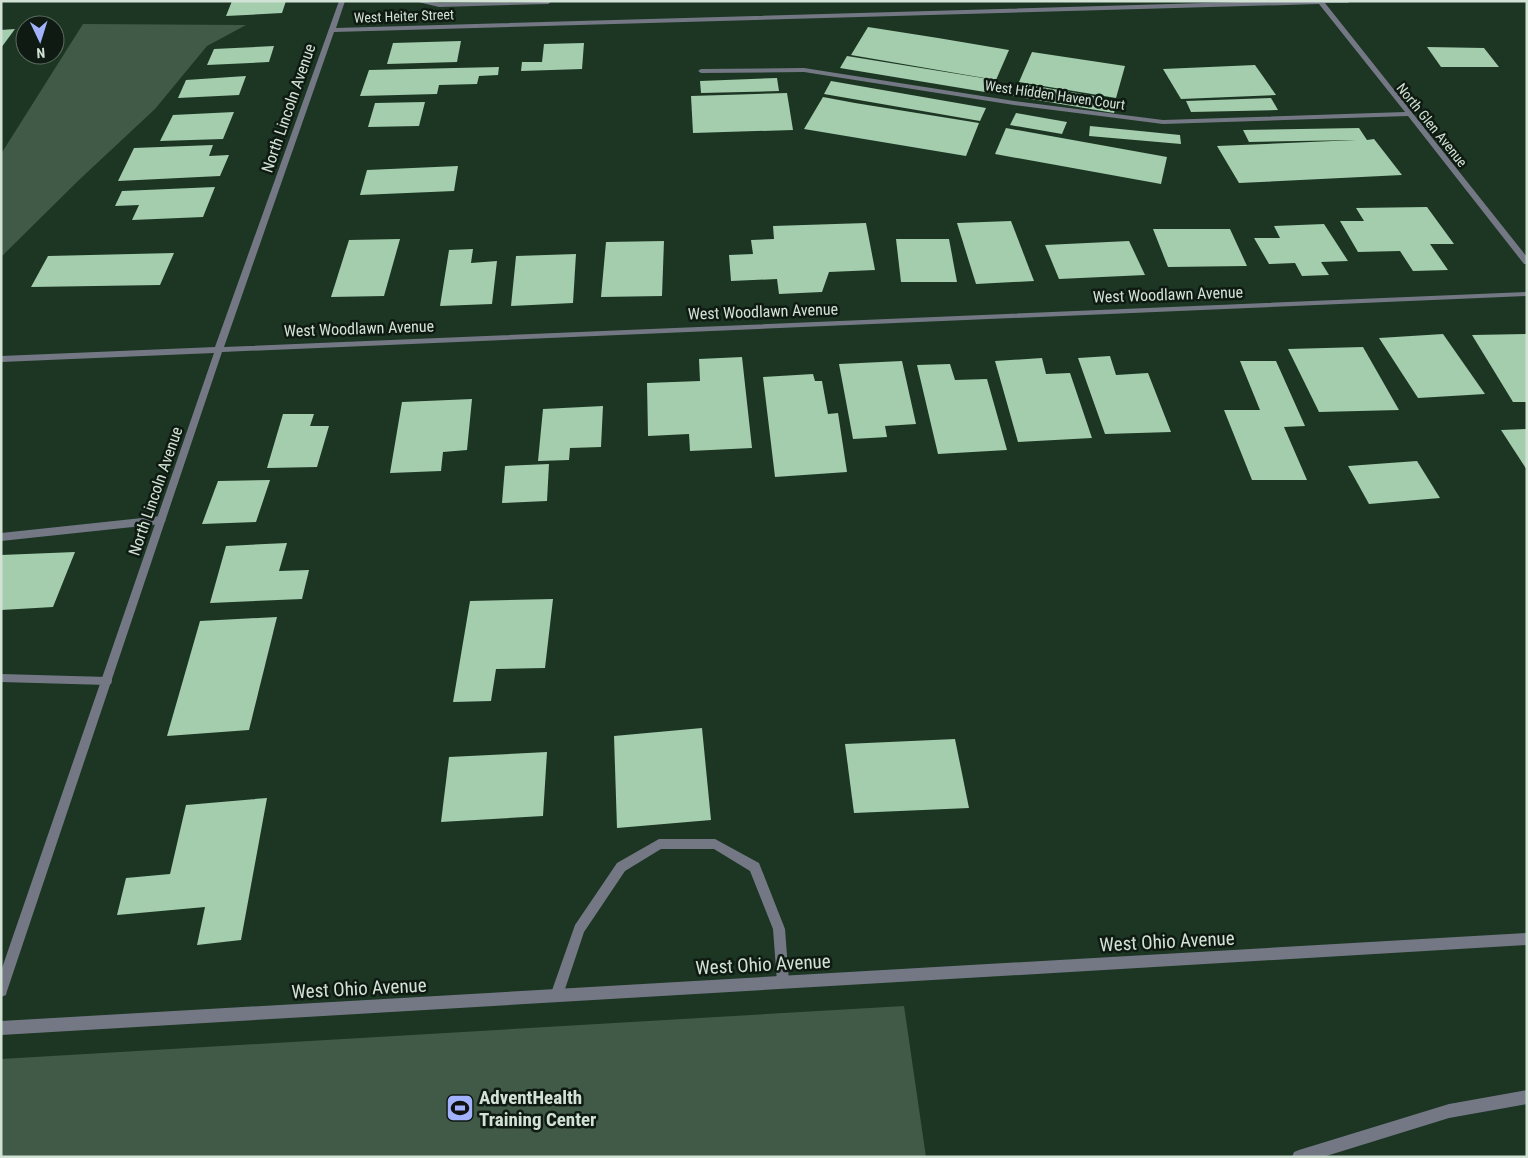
<svg xmlns="http://www.w3.org/2000/svg" width="1528" height="1158" viewBox="0 0 1528 1158" font-family="'Roboto Condensed',sans-serif">
<style>
.green{fill:#415a47}
.building{fill:#a3cdad}
.lines{fill:none;stroke-linecap:round;stroke-linejoin:round}
.service{fill:#747885;fill-rule:evenodd}
.minor{fill:#747885;fill-rule:evenodd}
.labels{text-anchor:middle;stroke-width:5;stroke-linejoin:round;paint-order:stroke}
.far-street-label{font-size:14px;fill:#d2e2d5;stroke:#0f1b12}
.street-label{font-size:16px;fill:#d2e2d5;stroke:#0f1b12}
.near-street-label{font-size:19px;fill:#d2e2d5;stroke:#0f1b12}
.near-poi-label{font-size:19px;font-weight:bold;fill:#d2e2d5;stroke:#0f1b12;text-anchor:start}
</style>
<rect width="100%" height="100%" fill="#1c3623"/>
<g class="green">
<polygon points="83,24 246,25 207,46 155,109 80,179 1,257 1,154"/>
<polygon points="904,1006 926,1157 1,1157 1,1059"/>
</g>
<g class="building">
<polygon points="232,1 286,1 282,13 226,16"/>
<polygon points="868,27 938,38 1009,50 996,80 851,55"/>
<polygon points="15,29 1,48 1,30"/>
<polygon points="461,41 457,62 387,64 393,43"/>
<polygon points="584,43 582,69 521,71 522,62 542,62 544,44"/>
<polygon points="274,46 269,62 207,65 214,49"/>
<polygon points="1427,47 1484,48 1499,67 1441,67"/>
<polygon points="1032,52 1125,66 1116,98 1019,82"/>
<polygon points="847,56 995,80 996,80 991,93 840,68"/>
<polygon points="1255,65 1276,95 1181,99 1163,69"/>
<polygon points="499,67 498,75 479,76 477,84 439,85 437,94 360,96 369,70"/>
<polygon points="246,76 239,95 178,98 186,80"/>
<polygon points="777,78 779,91 701,93 700,81"/>
<polygon points="831,81 986,108 980,121 824,94"/>
<polygon points="1018,83 1117,100 1114,113 1013,96"/>
<polygon points="787,93 793,130 693,133 691,96"/>
<polygon points="823,97 855,103 979,123 966,156 804,129"/>
<polygon points="1271,98 1278,110 1191,112 1186,101"/>
<polygon points="425,102 419,126 368,127 375,103"/>
<polygon points="234,112 223,139 160,141 173,115"/>
<polygon points="1016,113 1067,122 1062,134 1010,125"/>
<polygon points="1090,126 1180,135 1181,144 1089,136"/>
<polygon points="1006,128 1167,157 1161,184 995,154"/>
<polygon points="1359,128 1367,140 1374,139 1402,175 1239,183 1217,146 1356,140 1249,142 1243,130"/>
<polygon points="213,145 209,156 229,155 220,176 118,181 134,148"/>
<polygon points="458,166 454,191 360,195 367,170"/>
<polygon points="215,187 203,217 132,220 139,205 115,206 122,191"/>
<polygon points="1427,207 1454,244 1430,244 1448,270 1413,271 1400,251 1358,252 1340,221 1364,221 1356,208"/>
<polygon points="1011,221 1034,281 976,284 957,223"/>
<polygon points="866,223 875,270 829,272 822,292 779,294 777,279 731,281 729,255 753,254 751,240 774,239 773,226"/>
<polygon points="1324,224 1348,261 1321,262 1329,275 1302,276 1295,263 1269,264 1254,238 1280,238 1274,226"/>
<polygon points="1153,229 1230,229 1247,266 1168,267"/>
<polygon points="400,239 384,296 331,297 349,240"/>
<polygon points="896,239 949,239 957,282 901,282"/>
<polygon points="664,241 662,296 601,297 606,242"/>
<polygon points="1129,241 1145,275 1059,279 1045,245"/>
<polygon points="473,249 471,263 497,261 492,304 440,306 449,250"/>
<polygon points="174,253 160,285 31,287 48,256"/>
<polygon points="576,254 573,303 511,306 516,256"/>
<polygon points="1443,334 1485,394 1418,398 1379,338"/>
<polygon points="1527,334 1527,402 1513,402 1472,335"/>
<polygon points="1363,347 1399,410 1319,412 1288,349"/>
<polygon points="1110,356 1116,375 1148,373 1171,432 1105,434 1078,358"/>
<polygon points="742,357 752,448 690,451 689,434 648,436 647,383 700,381 699,359"/>
<polygon points="1042,358 1046,374 1070,373 1092,438 1018,442 995,361"/>
<polygon points="902,361 916,424 885,426 887,437 853,439 839,364"/>
<polygon points="1240,361 1276,361 1305,426 1284,427 1307,480 1252,480 1224,410 1260,410"/>
<polygon points="950,364 955,380 987,379 1007,450 938,454 917,365"/>
<polygon points="813,374 815,381 822,381 828,414 838,413 847,472 775,477 763,377"/>
<polygon points="472,399 467,450 443,452 441,471 390,473 402,402"/>
<polygon points="603,406 601,447 570,448 569,460 538,461 543,409"/>
<polygon points="283,414 314,414 310,426 329,426 317,467 267,468"/>
<polygon points="1527,429 1527,470 1501,430"/>
<polygon points="1417,461 1440,498 1369,504 1348,466"/>
<polygon points="549,464 547,501 502,503 505,466"/>
<polygon points="270,480 256,522 202,524 218,481"/>
<polygon points="287,543 279,571 309,570 302,599 210,603 226,546"/>
<polygon points="75,552 53,607 1,610 1,555"/>
<polygon points="553,599 545,668 496,669 491,701 453,702 470,601"/>
<polygon points="277,617 249,730 167,736 200,621"/>
<polygon points="702,728 711,820 617,828 614,736"/>
<polygon points="955,739 969,808 854,813 845,744"/>
<polygon points="547,752 543,816 441,822 449,757"/>
<polygon points="267,798 241,940 197,945 205,907 117,915 126,878 170,874 186,805"/>
</g>
<g class="lines">
<g class="service">
<polygon points="414,1 439,3 551,2 548,4 439,7"/>
<polygon points="161,516 166,520 161,524 1,541 1,533"/>
<polygon points="1,674 107,677 111,678 112,681 111,684 107,685 1,682"/>
<polygon points="659,839 715,839 759,863 785,929 789,982 788,986 783,988 778,986 777,982 773,929 750,871 714,849 661,849 625,871 584,932 561,1001 556,1002 551,1001 550,996 575,925 617,863"/>
<polygon points="1527,1090 1527,1104 1449,1118 1323,1157 1292,1157 1294,1152 1299,1150 1449,1104"/>
</g>
<g class="minor">
<polygon points="339,1 345,1 336,28 1276,1 1351,1 1348,3 1325,3 1527,257 1527,264 1524,264 1408,116 1163,124 1014,105 804,72 701,73 698,71 701,69 804,68 1014,101 1163,120 1405,112 1319,4 334,32 224,347 1527,292 1527,296 222,352 7,991 6,995 1,997 1,971 214,353 1,362 1,356 215,347"/>
<polygon points="1527,933 1527,945 1,1035 1,1021"/>
</g>
</g>
<defs>
<g id="stadium-square" transform="scale(1.4375)"><rect x="-9" y="-9" width="18" height="18" rx="4" fill="#a2b2fd" stroke="#0f1b12"/><path d="M0-5a6.5 5 0 1 0 0 10a6.5 5 0 1 0 0-10ZM-3.5-1.8h7v3.6h-7Z" fill="#111"/></g>
</defs>
<g fill-rule="evenodd">
<use href="#stadium-square" x="460" y="1108"/>
</g>
<g class="labels">
<g class="far-street-label">
<text transform="translate(404 16) rotate(-2)" y="5">West Heiter Street</text>
<text transform="translate(1055 95) rotate(8)" y="5">West Hidden Haven Court</text>
<text transform="translate(1432 125) rotate(51)" y="5">North Glen Avenue</text>
</g>
<g class="street-label">
<text transform="translate(288 108) rotate(-71)" y="6">North Lincoln Avenue</text>
<text transform="translate(1168 294) rotate(-2)" y="6">West Woodlawn Avenue</text>
<text transform="translate(763 311) rotate(-2)" y="6">West Woodlawn Avenue</text>
<text transform="translate(359 328) rotate(-2)" y="6">West Woodlawn Avenue</text>
<text transform="translate(155 491) rotate(-71)" y="6">North Lincoln Avenue</text>
</g>
<g class="near-street-label">
<text transform="translate(1167 941) rotate(-3)" y="7">West Ohio Avenue</text>
<text transform="translate(763 964) rotate(-3)" y="7">West Ohio Avenue</text>
<text transform="translate(359 988) rotate(-3)" y="7">West Ohio Avenue</text>
</g>
<g class="near-poi-label">
<text x="479" y="1104">AdventHealth<tspan x="479" dy="22">Training Center</tspan></text>
</g>
</g>
<rect width="1528" height="1158" fill="none" stroke="#d2e2d5" stroke-width="5"/>
<g transform="translate(40 40) rotate(176)"><circle r="24" fill="#0f1b12" stroke="#5d6b60"/>
<path d="M0-4L9 19L0 12L-9 19Z" fill="#a2b2fd"/>
<text y="-8" font-size="14" font-weight="bold" text-anchor="middle" fill="#d2e2d5">N</text>
</g>
</svg>
